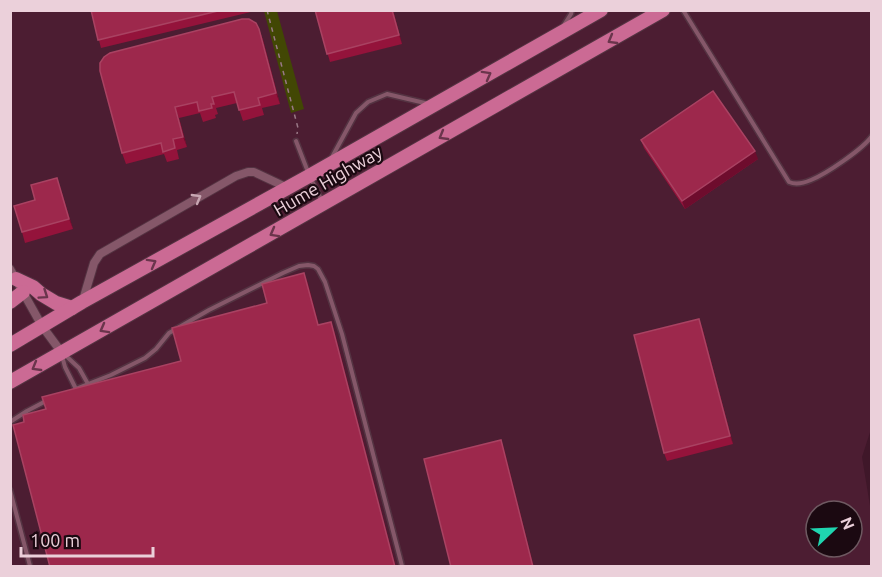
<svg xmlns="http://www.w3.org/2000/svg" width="882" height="577" viewBox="0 0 882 577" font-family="Ubuntu,sans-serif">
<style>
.built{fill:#4c1d32;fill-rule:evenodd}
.green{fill:#424704}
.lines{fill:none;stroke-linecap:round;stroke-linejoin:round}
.lane-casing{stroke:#543342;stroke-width:7}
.street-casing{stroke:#543342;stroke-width:10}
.highway-casing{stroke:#543342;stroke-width:16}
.path{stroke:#997886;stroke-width:1.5;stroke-dasharray:4.5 4.5;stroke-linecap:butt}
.lane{stroke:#855769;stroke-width:4}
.street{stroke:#855769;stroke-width:8}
.highway{stroke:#cb6a94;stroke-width:14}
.wall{fill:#94133b}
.shaded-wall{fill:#6e0c2d}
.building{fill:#9d284c;stroke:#a94262;stroke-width:1.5}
.oneway{stroke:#6a354c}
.oneway2{stroke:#c7a6b2}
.labels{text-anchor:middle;stroke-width:4.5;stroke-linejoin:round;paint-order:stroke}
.street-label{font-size:18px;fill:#ebd0da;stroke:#1b0911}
</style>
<rect width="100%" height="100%" fill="#3f1729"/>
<path class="built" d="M10,11H871L872,426L862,457L871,512V566H11ZM816,511H852V547H816Z"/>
<polygon class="green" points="264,11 277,11 304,109 291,113"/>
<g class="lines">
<g class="lane-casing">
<g id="lane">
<path d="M683,10L789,182C796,185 804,183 811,180C826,174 863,149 872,136"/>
<polyline points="564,25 571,14 572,10"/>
<polyline points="296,141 308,172"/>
<polyline points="331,159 356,113 368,102 387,94 429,104"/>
<polyline points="311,179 322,201"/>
<polyline points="65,355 79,368 88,384"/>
<polyline points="62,356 65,367 76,389"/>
<polyline points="78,388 111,375 145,358 156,349 169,333 209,310 283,273 299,266 308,265 314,266 318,269 325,282 342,334 402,566"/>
<polyline points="10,422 27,411 46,401"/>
<polyline points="10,490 30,566"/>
</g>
</g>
<g class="street-casing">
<g id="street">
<polyline points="10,269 42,326 62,353"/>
<polyline points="83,300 94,263 100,254 236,176 248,172 254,172 288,188"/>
</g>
</g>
<g class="highway-casing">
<g id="highway">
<polyline points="16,279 33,287 41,294 56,303 72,308"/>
<polyline points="10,302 23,292"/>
<polyline points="10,345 82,302 309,176 601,10"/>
<polyline points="10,382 663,10"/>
</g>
</g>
<polyline class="path" points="267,10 298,128 297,134"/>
<use href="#lane" class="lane"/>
<use href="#street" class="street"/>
<use href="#highway" class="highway"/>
</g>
<g class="wall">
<polygon points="91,10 259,10 101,48"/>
<polygon points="315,10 393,10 402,44 330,62"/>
<polygon points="259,29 263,40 280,104 262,108 264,115 243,121 237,103 216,108 218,114 215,115 216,118 203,122 200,113 179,118 187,147 177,150 179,159 167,162 164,154 126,164 122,153"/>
<polygon points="641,140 758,159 685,209 644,148"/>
<polygon points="57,178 73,229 25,243 22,232 35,200"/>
<polygon points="702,327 733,444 667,461 664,453"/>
</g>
<g class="shaded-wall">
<polygon points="392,10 393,10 402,44 399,35"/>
<polygon points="259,29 263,40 280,104 276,93"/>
<polygon points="175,107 179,118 187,147 183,137"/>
<polygon points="755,151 758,159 685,209 682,201"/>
<polygon points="57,178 61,189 73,229 69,219"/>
<polygon points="304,273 308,283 322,336 318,325"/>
<polygon points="699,319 702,327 733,444 730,436"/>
<polygon points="331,322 335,333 396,567 395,567"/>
<polygon points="501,440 504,448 534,567 533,567"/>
</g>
<g class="building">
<polygon points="91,10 222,10 98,40"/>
<polygon points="315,10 392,10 399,35 327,54"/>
<polygon points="242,19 249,19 256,23 259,29 276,93 258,98 260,105 239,110 234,92 212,97 214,104 211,104 212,108 199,111 197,102 175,107 183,137 173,139 175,148 163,152 161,143 122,153 100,71 100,63 104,57 110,53"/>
<polygon points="713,91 755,151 682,201 641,140"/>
<polygon points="57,178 69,219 22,232 14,206 35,200 31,185"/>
<polygon points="304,273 318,325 331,322 395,567 50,567 13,425 24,422 23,415 46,409 42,397 181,361 172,328 267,303 262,284"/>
<polygon points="699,319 730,436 664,453 634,335"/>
<polygon points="501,440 533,567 451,567 424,459"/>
</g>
<defs><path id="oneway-chevron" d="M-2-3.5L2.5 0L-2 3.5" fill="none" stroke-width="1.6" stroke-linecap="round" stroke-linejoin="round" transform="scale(1.5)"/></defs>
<g class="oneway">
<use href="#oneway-chevron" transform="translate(612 40) rotate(150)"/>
<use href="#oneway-chevron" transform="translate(487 75) rotate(-29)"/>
<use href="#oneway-chevron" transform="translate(443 136) rotate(150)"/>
<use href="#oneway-chevron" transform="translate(274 233) rotate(151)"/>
<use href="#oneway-chevron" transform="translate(152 263) rotate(-29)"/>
<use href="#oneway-chevron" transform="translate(44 295) rotate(34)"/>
<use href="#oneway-chevron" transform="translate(104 329) rotate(151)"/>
<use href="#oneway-chevron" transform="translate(36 367) rotate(150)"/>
</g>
<use class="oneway2" href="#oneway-chevron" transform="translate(197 198) rotate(-30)"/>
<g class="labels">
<g class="street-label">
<text transform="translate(328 181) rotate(-30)" y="6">Hume Highway</text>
</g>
</g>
<rect width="882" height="577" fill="none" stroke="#ebd0da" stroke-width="24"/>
<g transform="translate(834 529) rotate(67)"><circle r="28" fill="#1b0911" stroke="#6e5961" stroke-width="1.5"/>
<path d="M0-4.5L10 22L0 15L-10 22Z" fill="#1fd5b0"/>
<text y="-9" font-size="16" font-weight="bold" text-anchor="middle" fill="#ebd0da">N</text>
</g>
<path d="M21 547v9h132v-9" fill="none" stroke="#ebd0da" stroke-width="3"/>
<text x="30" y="547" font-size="18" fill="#ebd0da" stroke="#1b0911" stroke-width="4.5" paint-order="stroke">100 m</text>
</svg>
